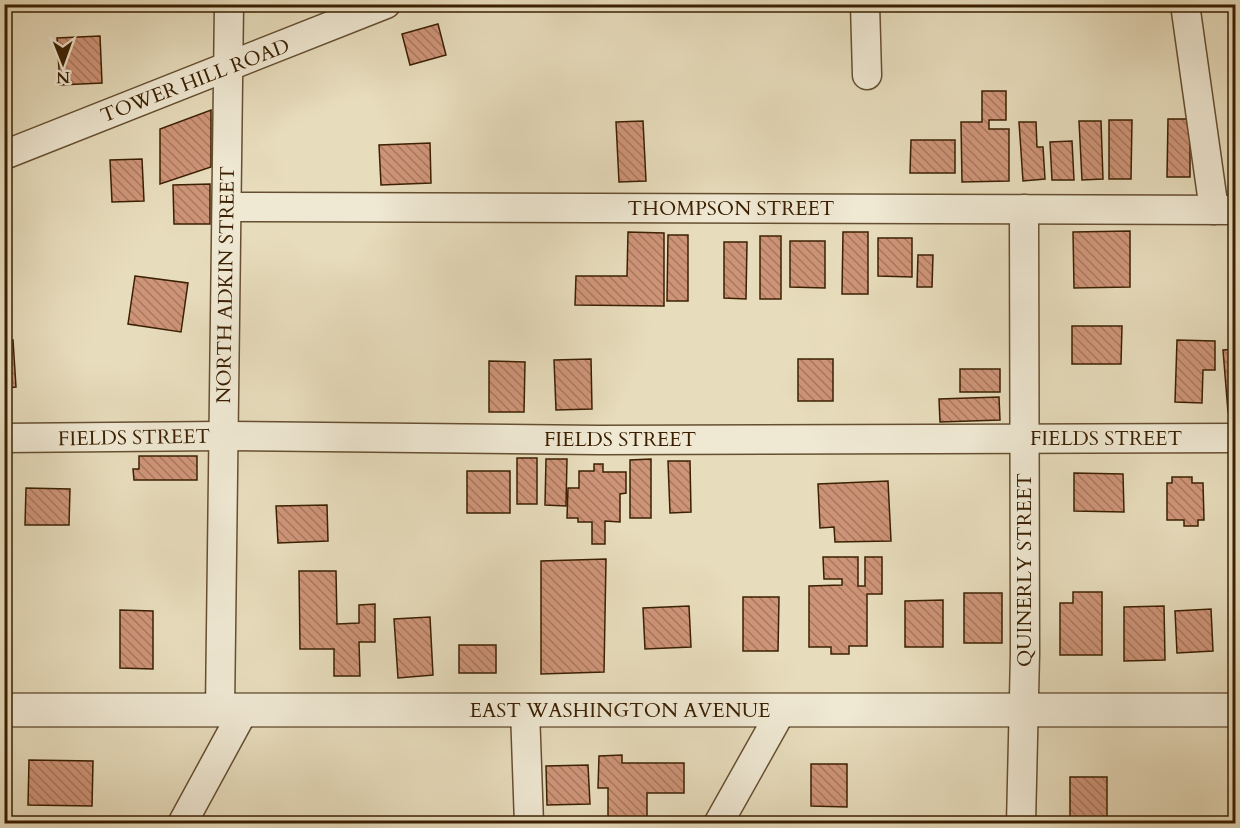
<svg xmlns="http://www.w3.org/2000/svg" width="1240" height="828" viewBox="0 0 1240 828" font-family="Cardo,serif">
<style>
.building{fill:url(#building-back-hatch);stroke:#3b2002;stroke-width:1.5}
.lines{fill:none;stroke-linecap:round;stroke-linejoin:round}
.street-casing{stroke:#664f30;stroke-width:31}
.secondary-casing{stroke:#3b2002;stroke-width:35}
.street{stroke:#efe8d3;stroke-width:28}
.secondary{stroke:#efe8d3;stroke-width:33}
.labels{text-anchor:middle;stroke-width:5;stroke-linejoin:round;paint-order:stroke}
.street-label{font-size:20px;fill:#3b2002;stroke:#efe8d3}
</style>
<defs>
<pattern id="building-back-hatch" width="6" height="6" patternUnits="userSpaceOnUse" patternTransform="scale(1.5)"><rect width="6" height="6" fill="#ce9478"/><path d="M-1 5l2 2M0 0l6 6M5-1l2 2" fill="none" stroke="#a87860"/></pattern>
</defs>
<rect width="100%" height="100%" fill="#e7dcbc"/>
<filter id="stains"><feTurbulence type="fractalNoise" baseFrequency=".00333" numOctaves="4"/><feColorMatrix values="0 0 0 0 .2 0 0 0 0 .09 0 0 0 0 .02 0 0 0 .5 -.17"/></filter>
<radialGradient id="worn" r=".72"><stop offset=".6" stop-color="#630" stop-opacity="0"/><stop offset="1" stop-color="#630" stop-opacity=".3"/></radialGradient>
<g class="building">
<polygon points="438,24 446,55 410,65 402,34"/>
<polygon points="100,36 102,83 60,85 57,38"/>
<polygon points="982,91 1006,91 1006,120 989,120 989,129 1009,129 1009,181 962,182 961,122 982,122"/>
<polygon points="211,110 211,167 160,184 160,129"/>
<polygon points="1168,119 1190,119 1190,177 1167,177"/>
<polygon points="1109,120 1132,120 1131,179 1109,179"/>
<polygon points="643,121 646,181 619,182 616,122"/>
<polygon points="1079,121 1101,121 1103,179 1082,180"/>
<polygon points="1019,122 1036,122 1037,147 1043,147 1045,179 1023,181"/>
<polygon points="911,140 955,140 955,173 910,173"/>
<polygon points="1072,141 1074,180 1052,180 1050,142"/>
<polygon points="430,143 431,183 381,185 379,145"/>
<polygon points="142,159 144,201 112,202 110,160"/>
<polygon points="210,184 210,224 174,224 173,185"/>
<polygon points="1130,231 1130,287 1074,288 1073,232"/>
<polygon points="628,232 664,233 664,306 575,305 576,276 627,276"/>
<polygon points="843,232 868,232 868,294 842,294"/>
<polygon points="668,235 688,235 688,301 667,301"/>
<rect x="760" y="236" width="21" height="63"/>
<polygon points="878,238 912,238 912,277 878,276"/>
<polygon points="790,241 825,241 825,288 790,287"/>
<polygon points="724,242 747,242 746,299 724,298"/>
<polygon points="918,255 933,255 932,287 917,287"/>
<polygon points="135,276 188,283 181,332 128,324"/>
<polygon points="1072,326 1122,326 1121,364 1072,364"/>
<polygon points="4,340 13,340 16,387 4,388"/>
<polygon points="1177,340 1215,341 1215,370 1203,370 1202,403 1175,402"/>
<polygon points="1236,349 1236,411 1228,412 1223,350"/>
<polygon points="591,359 592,409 556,410 554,360"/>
<rect x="798" y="359" width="35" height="42"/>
<polygon points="489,361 525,362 524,412 489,412"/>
<rect x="960" y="369" width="40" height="23"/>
<polygon points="999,397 1000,420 940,422 939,399"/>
<polygon points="139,456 197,456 197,480 134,480 133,469 139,469"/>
<rect x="517" y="458" width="20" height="46"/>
<polygon points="546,459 567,459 566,506 545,505"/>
<polygon points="651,459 651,518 630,518 630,460"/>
<polygon points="668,461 690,461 691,512 670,513"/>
<polygon points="594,464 603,464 603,472 626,472 626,493 620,494 620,522 605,521 605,544 592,544 592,522 578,522 578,518 567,518 568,488 579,488 579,471 594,471"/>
<polygon points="4,469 7,469 6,504 4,504"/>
<rect x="467" y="471" width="43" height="42"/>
<polygon points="1074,473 1123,474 1124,512 1074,511"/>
<polygon points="1233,473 1236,473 1236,520 1234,520"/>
<polygon points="1172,477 1192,477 1192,483 1203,483 1204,520 1198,520 1198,526 1184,526 1184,520 1167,520 1167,483 1172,483"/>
<polygon points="888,481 891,541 835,542 834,527 820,528 818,484"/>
<polygon points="26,488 70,489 69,525 25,525"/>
<polygon points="327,505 328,541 278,543 276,506"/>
<polygon points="823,557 858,557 858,586 865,586 865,557 882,557 882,594 867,594 867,646 849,646 849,654 831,654 831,647 809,647 809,586 842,585 842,579 824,579"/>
<polygon points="606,559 604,672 541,674 541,561"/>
<polygon points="299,571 336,571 337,624 359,623 359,605 375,604 375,642 359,642 360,676 334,676 334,649 300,649"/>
<polygon points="1073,592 1102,592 1102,655 1060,655 1060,603 1073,603"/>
<rect x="964" y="593" width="38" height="50"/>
<polygon points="743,597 779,597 778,651 743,651"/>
<polygon points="943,600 943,647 905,647 905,601"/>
<polygon points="689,606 691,647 645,649 643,608"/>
<polygon points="1164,606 1165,660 1124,661 1124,607"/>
<polygon points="1211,609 1213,651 1177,653 1175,611"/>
<polygon points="120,610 153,611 153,669 120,668"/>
<polygon points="430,617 433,675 398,678 394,619"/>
<rect x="459" y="645" width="37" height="28"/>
<polygon points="622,755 622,763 684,763 684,793 647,793 647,824 608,824 608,788 598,788 599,756"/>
<polygon points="29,760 93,761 92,806 28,805"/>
<polygon points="811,764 847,764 847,807 811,806"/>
<polygon points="588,765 590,804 547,805 546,766"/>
<rect x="1070" y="777" width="37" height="47"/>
</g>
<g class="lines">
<g class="street-casing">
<g id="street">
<polyline points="865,4 867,75"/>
<polyline points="1185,4 1214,210"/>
<polyline points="4,155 386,4"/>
<polyline points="227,207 1236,210"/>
<polyline points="4,438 223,436 599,440 1236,438"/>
<polyline points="220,710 229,4"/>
<polyline points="525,710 529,824"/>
<polyline points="182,824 244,710"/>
<polyline points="718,824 782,710"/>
<polyline points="1021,824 1025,654 1024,209"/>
</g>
</g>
<g class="secondary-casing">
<polyline id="secondary" points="4,710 1236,710"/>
</g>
<use href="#street" class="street"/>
<use href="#secondary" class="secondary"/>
</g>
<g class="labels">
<g class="street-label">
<text transform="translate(195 80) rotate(-21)" y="7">TOWER HILL ROAD</text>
<text x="731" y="215">THOMPSON STREET</text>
<text transform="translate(225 285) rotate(-89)" y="7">NORTH ADKIN STREET</text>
<text transform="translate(134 437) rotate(-1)" y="7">FIELDS STREET</text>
<text x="1106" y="445">FIELDS STREET</text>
<text x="620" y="446">FIELDS STREET</text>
<text transform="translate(1024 570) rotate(-90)" y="7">QUINERLY STREET</text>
<text x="620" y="717">EAST WASHINGTON AVENUE</text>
</g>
</g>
<rect width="1240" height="828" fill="none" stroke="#e7dcbc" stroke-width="24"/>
<rect x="6" y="6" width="1228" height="816" fill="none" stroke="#3b2002" stroke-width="3"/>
<rect x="12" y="12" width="1216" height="804" fill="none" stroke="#3b2002" stroke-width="1.5"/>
<g transform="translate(63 63) rotate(179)" stroke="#efe8d3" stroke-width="4.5" paint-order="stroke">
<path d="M0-4.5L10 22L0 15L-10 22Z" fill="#3b2002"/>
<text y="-9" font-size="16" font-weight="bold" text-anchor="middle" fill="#3b2002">N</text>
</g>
<rect width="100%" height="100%" filter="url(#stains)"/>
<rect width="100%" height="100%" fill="url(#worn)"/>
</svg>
